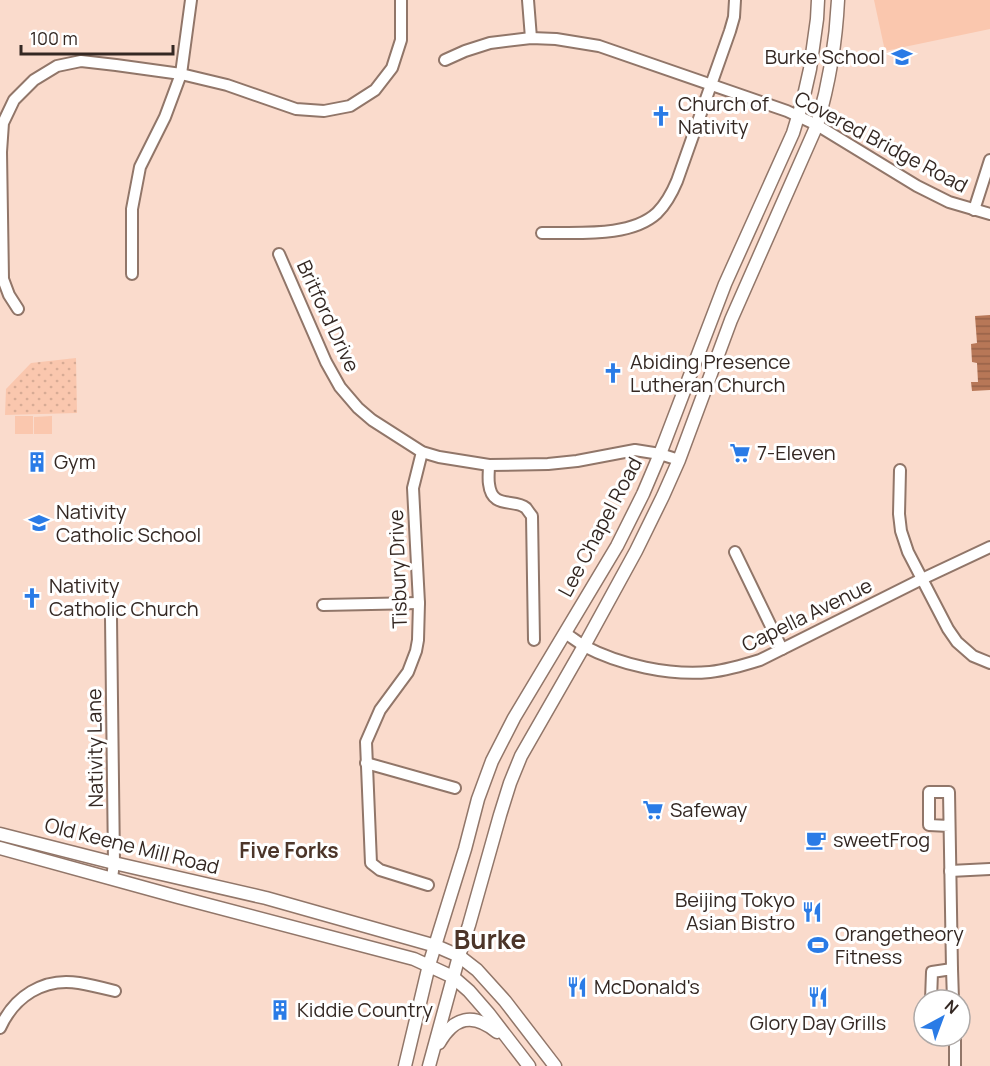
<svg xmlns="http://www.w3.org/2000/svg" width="990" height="1066" viewBox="0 0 990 1066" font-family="Manrope,sans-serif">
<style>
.grass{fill:url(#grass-dots)}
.pitch{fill:#fac7ae}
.water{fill:url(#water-rules)}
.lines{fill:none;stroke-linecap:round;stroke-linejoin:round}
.minor-casing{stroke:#917669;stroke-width:14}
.major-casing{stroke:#917669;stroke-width:15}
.minor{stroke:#fff;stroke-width:10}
.major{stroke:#fff;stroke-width:12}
.labels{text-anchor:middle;stroke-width:6;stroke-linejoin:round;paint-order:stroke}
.poi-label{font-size:20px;fill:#342823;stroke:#fff;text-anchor:start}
.street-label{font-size:20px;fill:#342823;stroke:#fff}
.neighbourhood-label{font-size:21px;font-weight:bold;fill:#4c3529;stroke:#fff}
.district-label{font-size:26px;font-weight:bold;fill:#4c3529;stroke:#fff}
</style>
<defs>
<pattern id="grass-dots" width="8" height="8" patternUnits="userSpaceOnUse" patternTransform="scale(1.5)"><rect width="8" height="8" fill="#fac7ae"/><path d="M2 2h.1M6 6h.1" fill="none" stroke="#d7ab95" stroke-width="1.8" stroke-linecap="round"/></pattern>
<pattern id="water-rules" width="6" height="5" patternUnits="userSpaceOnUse" patternTransform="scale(1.5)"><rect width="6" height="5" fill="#b77757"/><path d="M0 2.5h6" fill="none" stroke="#966248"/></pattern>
</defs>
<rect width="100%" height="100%" fill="#fadbcc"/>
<polygon class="grass" points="76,358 77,413 5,415 6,389 31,363"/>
<g class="pitch">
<polygon points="874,0 990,0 990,29 885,51"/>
<polygon points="33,416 33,434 15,434 15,416"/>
<polygon points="52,416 52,434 34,434 34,417"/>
</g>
<polygon class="water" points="990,315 990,390 972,391 971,382 978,382 977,363 972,362 971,344 977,343 975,316"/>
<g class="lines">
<g class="minor-casing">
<g id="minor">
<polyline points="528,0 531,38"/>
<polyline points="445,60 465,51 490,43 531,38 556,39 599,46 787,111 817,125 917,186 949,202 990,214"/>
<polyline points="974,210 990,160"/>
<path d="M542,233C576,232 630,238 657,213C666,204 672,193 677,181L730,31L734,17L735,0"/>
<polyline points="279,254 326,362 340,387 358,408 372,420 422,452 439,457 489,465 548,464 577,461 635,450 660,454 679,460"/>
<polyline points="132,274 132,209 140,167 165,117 181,74 191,0"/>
<polyline points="18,309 9,295 3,279 1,152 3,123 14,100 34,80 57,66 81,61 116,65 181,74 227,85 296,109 324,111 350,106 375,90 392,68 401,40 401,0"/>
<polyline points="422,452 413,488 419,603 418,640 416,651 408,672 380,710 366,742 371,863 380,870 428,885"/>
<path d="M489,465C489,471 488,478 489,484C492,510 514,498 526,508C526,508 531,515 532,516L534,640"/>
<polyline points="900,470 899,514 901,531 908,552 948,629 957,642 973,656 990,663"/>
<polyline points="735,552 782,649"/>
<polyline points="323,605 419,603"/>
<polyline points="111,618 114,863 112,878"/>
<path d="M565,633C571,637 578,642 584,646C620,665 670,676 710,672C727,670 744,665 760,660L922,579L990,547"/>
<polyline points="366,763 455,788"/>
<polyline points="949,826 929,825 929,792 949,792 952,969"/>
<polyline points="950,871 990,869"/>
<polyline points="931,1000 932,972 952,969 953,1000"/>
<path d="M0,1028C14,997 43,977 79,983C91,985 103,988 115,991"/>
<polyline points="955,1036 955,1066"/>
</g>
</g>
<g class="major-casing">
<g id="major">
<polyline points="0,834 114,863 266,898 436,946 459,956 477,970 505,1001 555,1066"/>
<polyline points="0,848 178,897 414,959 453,977 469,991 489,1014 529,1066"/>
<path d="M439,1043C454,1017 473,1012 497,1032"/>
<polyline points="405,1066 429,965 465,849 478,799 492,761 514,718 617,546 643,494 660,454 725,284 793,133 803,100 810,69 817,19 818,0"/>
<path d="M429,1066L459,956L469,925L500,815L510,783L521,756L584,646L636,551L663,496L679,460L731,320L817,125C829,84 836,43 838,0"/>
</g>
</g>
<use href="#minor" class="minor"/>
<use href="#major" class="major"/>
</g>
<defs>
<g id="school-bare" transform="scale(1.62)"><path d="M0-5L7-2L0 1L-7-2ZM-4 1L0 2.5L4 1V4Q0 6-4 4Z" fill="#2a7be6" stroke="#fff" stroke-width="2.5" paint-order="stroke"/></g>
<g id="church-bare" transform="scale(1.62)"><path d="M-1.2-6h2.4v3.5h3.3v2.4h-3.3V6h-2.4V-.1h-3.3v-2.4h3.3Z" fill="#2a7be6" stroke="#fff" stroke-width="2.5" paint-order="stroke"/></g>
<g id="supermarket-bare" transform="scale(1.62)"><path d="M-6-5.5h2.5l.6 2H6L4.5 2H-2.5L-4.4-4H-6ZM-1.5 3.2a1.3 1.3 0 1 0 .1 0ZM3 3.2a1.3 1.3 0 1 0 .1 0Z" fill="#2a7be6" stroke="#fff" stroke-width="2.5" paint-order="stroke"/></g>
<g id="building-bare" transform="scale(1.62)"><path d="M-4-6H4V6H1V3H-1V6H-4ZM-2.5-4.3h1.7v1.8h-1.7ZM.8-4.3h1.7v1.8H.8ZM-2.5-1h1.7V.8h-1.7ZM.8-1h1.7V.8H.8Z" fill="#2a7be6" stroke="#fff" stroke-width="2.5" paint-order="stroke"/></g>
<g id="cafe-bare" transform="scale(1.62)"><path d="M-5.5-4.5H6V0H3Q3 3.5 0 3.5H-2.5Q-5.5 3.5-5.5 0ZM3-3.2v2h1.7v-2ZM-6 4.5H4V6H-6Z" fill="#2a7be6" stroke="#fff" stroke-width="2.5" paint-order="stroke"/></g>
<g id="restaurant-bare" transform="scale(1.62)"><path d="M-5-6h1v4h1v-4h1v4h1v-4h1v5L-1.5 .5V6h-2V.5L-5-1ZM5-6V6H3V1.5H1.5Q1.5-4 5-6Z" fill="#2a7be6" stroke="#fff" stroke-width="2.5" paint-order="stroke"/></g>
<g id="stadium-bare" transform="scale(1.62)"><path d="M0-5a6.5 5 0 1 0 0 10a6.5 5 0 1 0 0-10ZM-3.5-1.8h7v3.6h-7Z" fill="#2a7be6" stroke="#fff" stroke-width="2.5" paint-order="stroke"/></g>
</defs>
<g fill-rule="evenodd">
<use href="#school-bare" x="902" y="57"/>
<use href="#church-bare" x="661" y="116"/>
<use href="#church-bare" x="613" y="373"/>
<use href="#supermarket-bare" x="740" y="453"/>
<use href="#building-bare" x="37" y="462"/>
<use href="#school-bare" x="39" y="523"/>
<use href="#church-bare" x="32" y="598"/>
<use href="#supermarket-bare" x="653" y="810"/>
<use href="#cafe-bare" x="816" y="840"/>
<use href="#restaurant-bare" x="812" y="912"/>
<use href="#stadium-bare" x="818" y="945"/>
<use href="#restaurant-bare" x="577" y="987"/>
<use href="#restaurant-bare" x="818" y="997"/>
<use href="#building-bare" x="280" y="1010"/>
</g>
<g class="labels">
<g class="poi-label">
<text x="885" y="64" text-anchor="end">Burke School</text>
<text x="678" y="111">Church of<tspan x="678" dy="23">Nativity</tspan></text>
<text x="630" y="369">Abiding Presence<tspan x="630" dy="23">Lutheran Church</tspan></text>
<text x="757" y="460">7-Eleven</text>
<text x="54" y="469">Gym</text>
<text x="56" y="519">Nativity<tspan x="56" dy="23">Catholic School</tspan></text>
<text x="49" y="593">Nativity<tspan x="49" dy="23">Catholic Church</tspan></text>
<text x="670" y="817">Safeway</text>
<text x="833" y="847">sweetFrog</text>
<text x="795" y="907" text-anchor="end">Beijing Tokyo<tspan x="795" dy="23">Asian Bistro</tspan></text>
<text x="835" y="941">Orangetheory<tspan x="835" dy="23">Fitness</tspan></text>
<text x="594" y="994">McDonald's</text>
<text x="297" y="1017">Kiddie Country</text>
<text x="818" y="1030" text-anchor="middle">Glory Day Grills</text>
</g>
<g class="street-label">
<text transform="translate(881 142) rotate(28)" y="7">Covered Bridge Road</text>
<text transform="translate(328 316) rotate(65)" y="7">Britford Drive</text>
<text transform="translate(600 527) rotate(-62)" y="7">Lee Chapel Road</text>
<text transform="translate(398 569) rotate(-92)" y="7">Tisbury Drive</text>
<text transform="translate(807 615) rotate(-26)" y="7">Capella Avenue</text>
<text transform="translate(95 748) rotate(-91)" y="7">Nativity Lane</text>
<text transform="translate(132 846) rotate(14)" y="7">Old Keene Mill Road</text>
</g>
<g class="neighbourhood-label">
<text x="289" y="858">Five Forks</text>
</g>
<g class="district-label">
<text x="490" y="949">Burke</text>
</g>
</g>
<g transform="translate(942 1018) rotate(41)"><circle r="28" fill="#ffffff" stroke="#aea9a7" stroke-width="1.5"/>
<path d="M0-4.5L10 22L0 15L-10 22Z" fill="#2a7be6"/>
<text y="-9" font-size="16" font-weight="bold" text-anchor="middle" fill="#342823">N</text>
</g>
<path d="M21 45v9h152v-9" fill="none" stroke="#342823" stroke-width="3"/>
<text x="30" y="45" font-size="18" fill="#342823" stroke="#ffffff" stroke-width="4.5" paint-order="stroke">100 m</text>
</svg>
